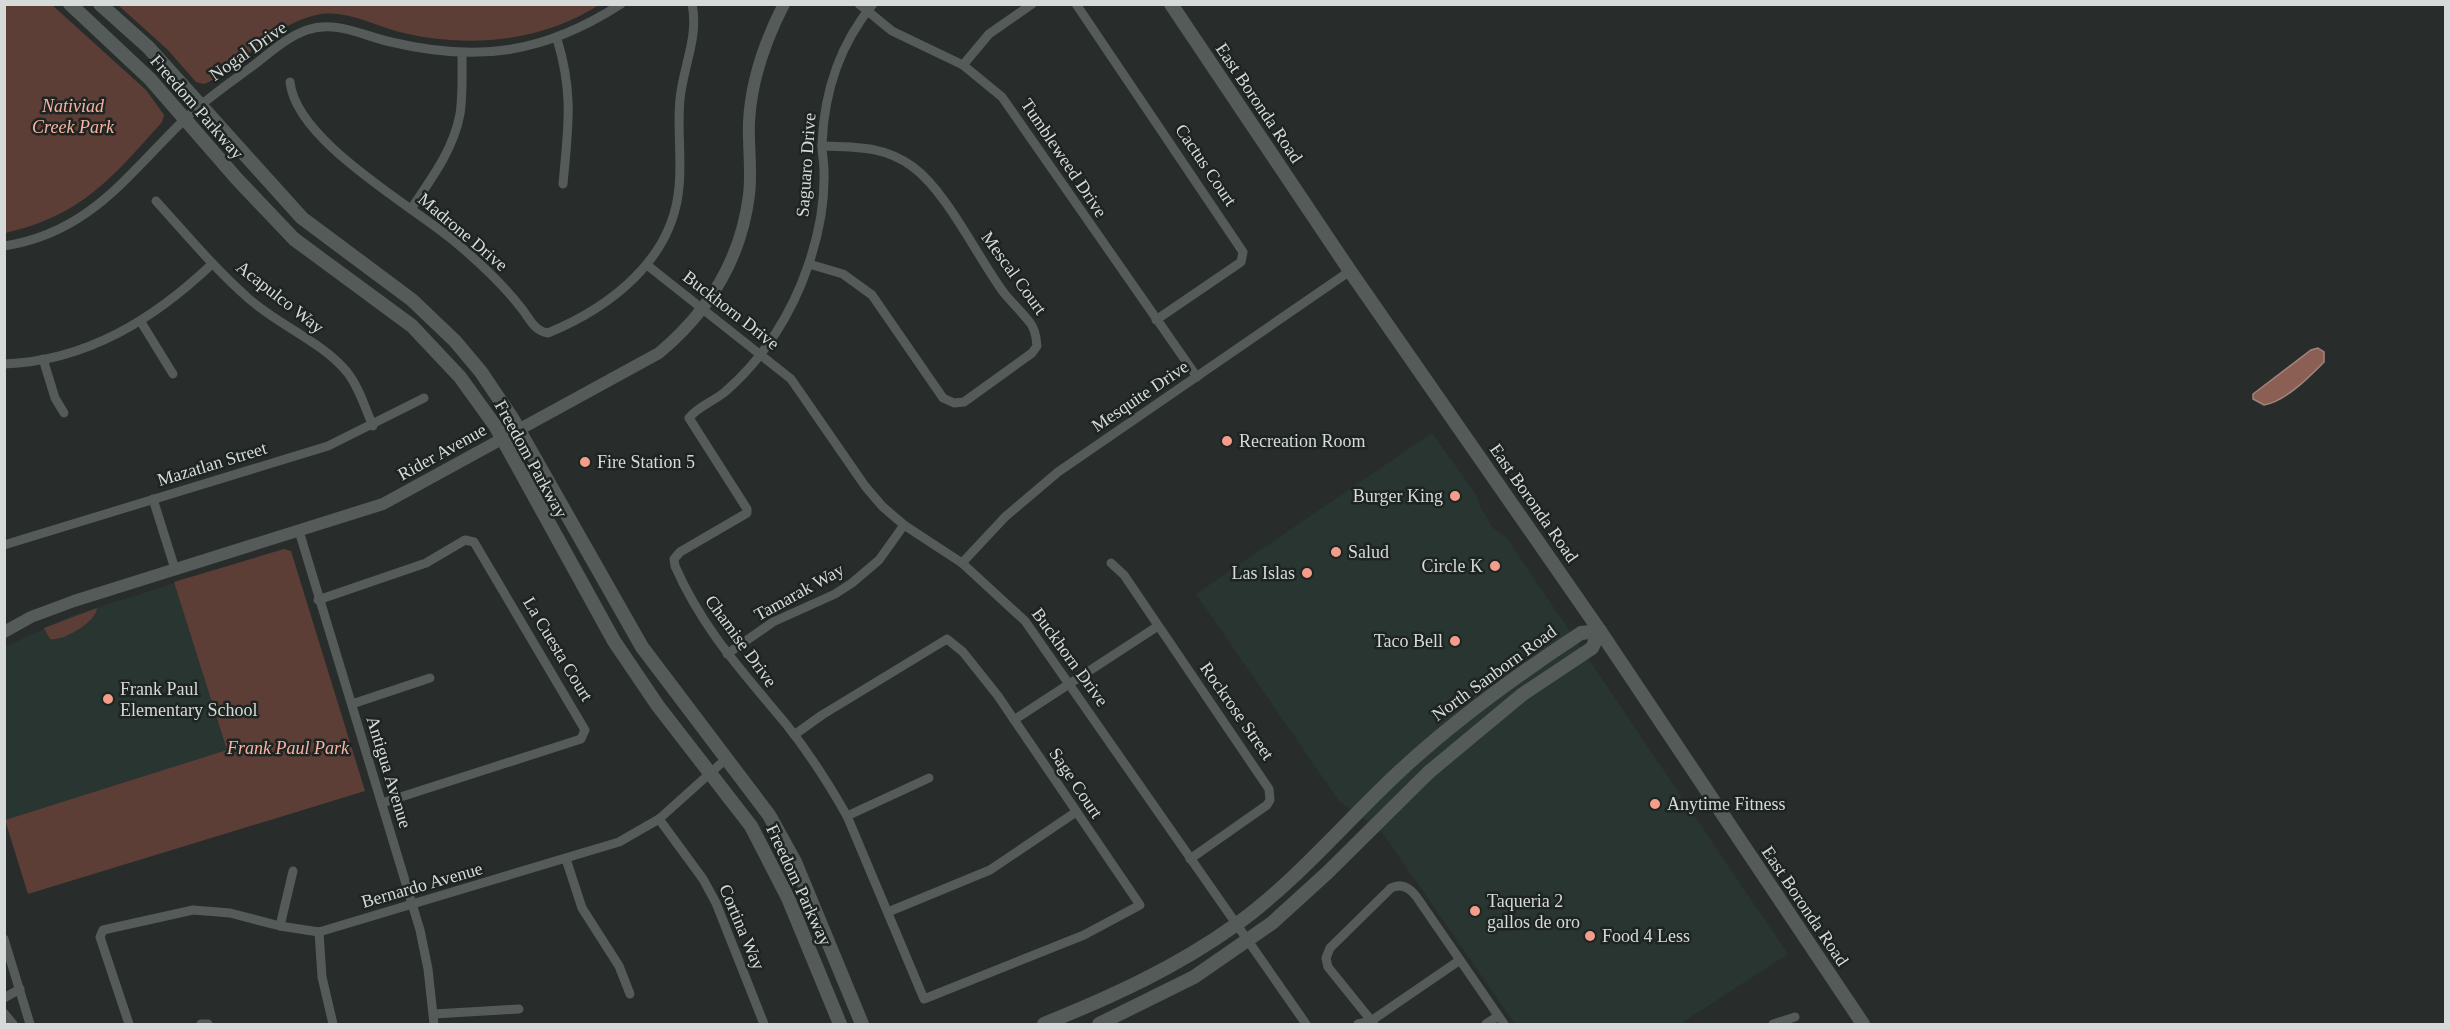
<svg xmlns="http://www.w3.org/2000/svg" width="2450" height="1029" viewBox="0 0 2450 1029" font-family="'Times New Roman',serif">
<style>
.built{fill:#283530}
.green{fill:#5c3e37}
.water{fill:#8c5f55;stroke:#a2847d;stroke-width:1.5}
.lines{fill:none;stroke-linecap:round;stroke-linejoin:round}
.minor{stroke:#545b58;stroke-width:9}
.tertiary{stroke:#545b58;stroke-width:12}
.secondary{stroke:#545b58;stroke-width:14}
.poi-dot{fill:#f49d8b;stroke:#1e2421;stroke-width:2}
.labels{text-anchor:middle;stroke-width:5;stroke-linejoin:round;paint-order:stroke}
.street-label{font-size:18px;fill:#d6dad9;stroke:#1e2421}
.park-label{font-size:18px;font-style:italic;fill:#fcb2a1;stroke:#1e2421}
.poi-label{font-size:18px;fill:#d6dad9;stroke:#1e2421;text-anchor:start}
</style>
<rect width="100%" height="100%" fill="#282d2b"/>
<g class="built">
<polygon points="1432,433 1477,496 1480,507 1493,528 1506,537 1788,954 1680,1024 1515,1024 1381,831 1339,801 1196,594"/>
<polygon points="175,583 228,750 5,820 5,647 71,616"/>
</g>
<g class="green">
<path d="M4,5H52L146,90L164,115L162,122C112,178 81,216 5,233Z"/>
<path d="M118,5H599C539,43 464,49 396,31C370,24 345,9 316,15C283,22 255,50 227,69C220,74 213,81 204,84L196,82L168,50Z"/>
<polygon points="284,549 291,551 365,791 28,894 5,820 227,750 174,582"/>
<path d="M97,608C96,622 64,641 50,639L44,628Z"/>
</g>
<path class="water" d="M2318,348L2324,352V362C2308,378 2286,401 2264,405L2253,399V394L2311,350Z"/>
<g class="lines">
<g class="minor">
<polyline points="859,4 892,31 963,65 1002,97 1197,377"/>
<polyline points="1076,4 1243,252 1241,262 1156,320"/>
<path d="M557,39C574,94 568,128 563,184"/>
<polyline points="963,65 989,34 1032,4"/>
<path d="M290,82C296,141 411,205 454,241C479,262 503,284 522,309C530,319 534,331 548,333C611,307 673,259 679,187C682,158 677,129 680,99C683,67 699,37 692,4"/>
<path d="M156,201C186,234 214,268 248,298C278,325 321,341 347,372C359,387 365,408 373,426"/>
<path d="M411,209C431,179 453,151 460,114C463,94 462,73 462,53"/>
<path d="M4,246C90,233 128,174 186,118C207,98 231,82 254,65C271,52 287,37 307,30C337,20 363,36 391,42C479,63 545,53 621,4"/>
<path d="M809,264L843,274L872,295L943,398L954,403L964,402L1032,353L1037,346C1036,338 1036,331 1031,324C1023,313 1013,304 1004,293C978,258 947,192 913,167C885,146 856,147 822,146"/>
<polyline points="647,265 791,379 865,486 882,506 904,525 962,563 1025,621 1306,1024"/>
<polyline points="141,322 173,374"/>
<polyline points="43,359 55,398 64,413"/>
<path d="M4,364C87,361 154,319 212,264"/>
<polyline points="153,499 175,569"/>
<polyline points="299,531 420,930 428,969 434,1024"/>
<polyline points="4,545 328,446 424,398"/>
<polyline points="962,563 1005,517 1058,472 1350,271"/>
<polyline points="1111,563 1124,575 1269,789 1270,800 1267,805 1190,859"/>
<polyline points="318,600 426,563 465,540 474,542 585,730 581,739 382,803"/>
<polyline points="727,654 773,622 835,594 852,583 879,560 904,525"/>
<polyline points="352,704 430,678"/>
<polyline points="1014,720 1158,626"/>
<path d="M794,735L822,715L947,639L963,652L998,696L1140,905L1084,935L924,999L847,816C829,784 809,753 786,724C743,672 703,630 675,566L674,559L680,552L747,513V509L689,418C698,406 715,401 726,391C764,358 792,313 808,266C818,237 825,202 824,171C824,162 822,153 822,144C824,93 840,44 873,4"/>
<polyline points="847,816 929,778"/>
<polyline points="659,819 703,879 716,903 764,1024"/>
<polyline points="566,859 582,908 619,966 630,994"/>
<polyline points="888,912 990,870 1076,812"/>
<polyline points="280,926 293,871"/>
<polyline points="319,932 322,977 333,1024"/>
<polyline points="4,939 30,1024"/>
<polyline points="4,998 20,989"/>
<polyline points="4,1013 13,1024"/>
<polyline points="434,1014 519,1009"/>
<polyline points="129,1024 100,937 103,930 193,910 230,913 280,926 319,932 619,842 659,819 726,759"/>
<polyline points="201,1024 208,1024"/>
<polyline points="1358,1024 1371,1021 1460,960"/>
<path d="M1374,1024L1328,967L1326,958L1330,948L1391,888C1401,883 1409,887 1416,896L1504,1024"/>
<polyline points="1486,1024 1498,1016"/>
<polyline points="1773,1024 1795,1017"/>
</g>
<path class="tertiary" d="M4,632L31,617L74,601L383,504L659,353C708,312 741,259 749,195C752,171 748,146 749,122C751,81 765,41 784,4"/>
<g class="secondary">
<polyline points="70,4 150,79 237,179 294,239 412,326 460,377 496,427 614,641 658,706 751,826 788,898 840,1024"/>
<polyline points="100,4 148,47 302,218 412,300 455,341 481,372 512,418 642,647 769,815 795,862 862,1024"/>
<polyline points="1171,4 1350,271 1600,631 1863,1024"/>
<path d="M1044,1024C1111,997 1175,968 1234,926C1296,882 1345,822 1400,771C1456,719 1517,675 1581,633L1600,631"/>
<polyline points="1099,1024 1194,977 1272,923 1327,873 1429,772 1523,694 1592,648 1600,631"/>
</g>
</g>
<g class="poi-dot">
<circle cx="1227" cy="441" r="6"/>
<circle cx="585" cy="462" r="6"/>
<circle cx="1455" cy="496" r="6"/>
<circle cx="1336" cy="552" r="6"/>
<circle cx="1495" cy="566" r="6"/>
<circle cx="1307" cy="573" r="6"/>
<circle cx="1455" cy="641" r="6"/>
<circle cx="108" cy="699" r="6"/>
<circle cx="1655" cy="804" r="6"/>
<circle cx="1475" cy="911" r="6"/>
<circle cx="1590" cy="936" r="6"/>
</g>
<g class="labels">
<g class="street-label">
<text transform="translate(248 51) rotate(-35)" y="6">Nogal Drive</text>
<text transform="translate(1259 103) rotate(56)" y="6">East Boronda Road</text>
<text transform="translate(197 107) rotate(49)" y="6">Freedom Parkway</text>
<text transform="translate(1064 158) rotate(56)" y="6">Tumbleweed Drive</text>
<text transform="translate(806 165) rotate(-86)" y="6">Saguaro Drive</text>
<text transform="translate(1206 165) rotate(56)" y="6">Cactus Court</text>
<text transform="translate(463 232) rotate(40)" y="6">Madrone Drive</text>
<text transform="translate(1014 273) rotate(54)" y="6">Mescal Court</text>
<text transform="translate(280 297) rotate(38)" y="6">Acapulco Way</text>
<text transform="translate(731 310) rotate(38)" y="6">Buckhorn Drive</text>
<text transform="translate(1140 396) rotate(-34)" y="6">Mesquite Drive</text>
<text transform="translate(442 452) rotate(-29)" y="6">Rider Avenue</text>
<text transform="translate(531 459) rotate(61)" y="6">Freedom Parkway</text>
<text transform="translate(212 464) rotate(-17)" y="6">Mazatlan Street</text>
<text transform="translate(1534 503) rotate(55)" y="6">East Boronda Road</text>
<text transform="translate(799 592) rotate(-29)" y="6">Tamarak Way</text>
<text transform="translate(741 641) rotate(54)" y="6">Chamise Drive</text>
<text transform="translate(558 649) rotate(59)" y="6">La Cuesta Court</text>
<text transform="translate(1070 657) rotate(54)" y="6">Buckhorn Drive</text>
<text transform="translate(1494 673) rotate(-36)" y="6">North Sanborn Road</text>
<text transform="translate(1237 711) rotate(55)" y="6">Rockrose Street</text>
<text transform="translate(389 772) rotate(73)" y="6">Antigua Avenue</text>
<text transform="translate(1076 783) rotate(56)" y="6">Sage Court</text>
<text transform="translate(422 885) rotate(-16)" y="6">Bernardo Avenue</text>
<text transform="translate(799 885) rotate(65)" y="6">Freedom Parkway</text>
<text transform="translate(1805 906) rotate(56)" y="6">East Boronda Road</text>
<text transform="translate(742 927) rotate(67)" y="6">Cortina Way</text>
</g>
<g class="park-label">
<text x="73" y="112">Nativiad<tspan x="73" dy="21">Creek Park</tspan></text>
<text x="288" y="754">Frank Paul Park</text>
</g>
<g class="poi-label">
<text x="1239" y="447">Recreation Room</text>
<text x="597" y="468">Fire Station 5</text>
<text x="1443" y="502" text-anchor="end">Burger King</text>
<text x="1348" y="558">Salud</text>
<text x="1483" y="572" text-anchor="end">Circle K</text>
<text x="1295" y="579" text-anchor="end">Las Islas</text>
<text x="1443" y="647" text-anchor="end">Taco Bell</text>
<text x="120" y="695">Frank Paul<tspan x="120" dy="21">Elementary School</tspan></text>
<text x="1667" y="810">Anytime Fitness</text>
<text x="1487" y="907">Taqueria 2<tspan x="1487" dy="21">gallos de oro</tspan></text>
<text x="1602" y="942">Food 4 Less</text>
</g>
</g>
<rect width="2450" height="1029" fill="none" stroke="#d6dad9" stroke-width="12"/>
</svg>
